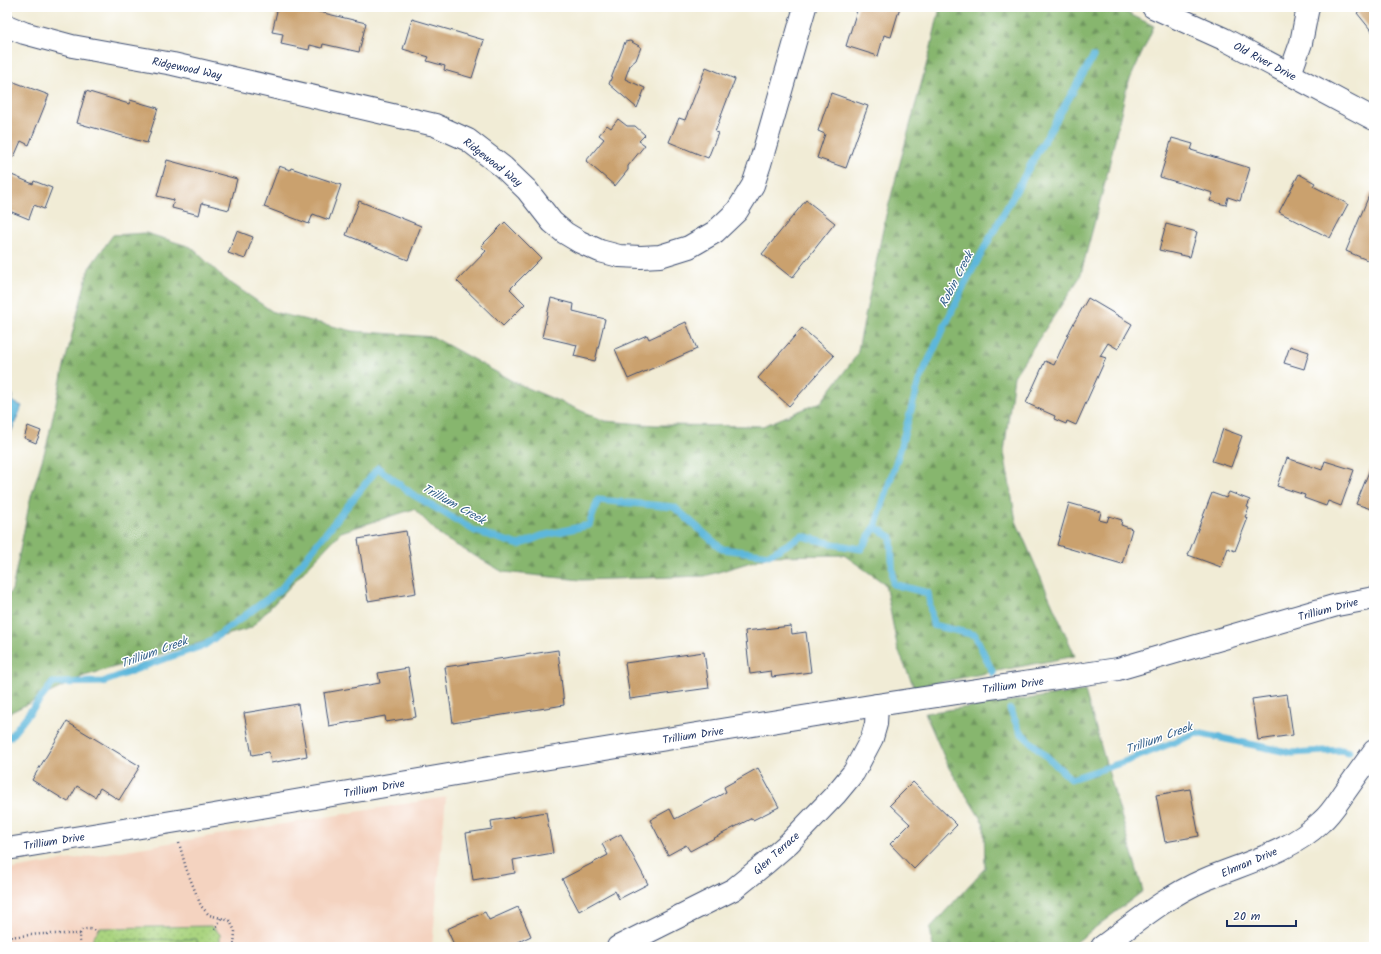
<svg xmlns="http://www.w3.org/2000/svg" width="1381" height="954" viewBox="0 0 1381 954" font-family="Kalam,sans-serif">
<style>
.built{fill:#f4d3c0}
.green{fill:url(#green-dots);stroke:#62826f}
.forest{fill:url(#forest-firs);stroke:#517266}
.pitch{fill:#aad480;stroke:#62826f}
.water{fill:url(#water-ripples);stroke:#3c739c}
.lines{fill:none;stroke-linecap:round;stroke-linejoin:round}
.stream{stroke:#5db7db;stroke-width:7}
.building{fill:#caa16e}
.minor-casing{stroke:#3b4b70;stroke-width:24}
.path{stroke:#3b4b70;stroke-width:2.5;stroke-dasharray:1 3;stroke-linecap:butt}
.minor{stroke:#fff;stroke-width:22}
.labels{text-anchor:middle;stroke-width:3;stroke-linejoin:round;paint-order:stroke}
.street-label{font-size:11px;fill:#1b2f5e;stroke:#fff}
.water-label{font-size:12px;font-style:italic;fill:#325f8a;stroke:#fff}
</style>
<defs>
<pattern id="green-dots" width="8" height="8" patternUnits="userSpaceOnUse"><rect width="8" height="8" fill="#aad480"/><path d="M2 2h.1M6 6h.1" fill="none" stroke="#92b671" stroke-width="1.8" stroke-linecap="round"/></pattern>
<pattern id="forest-firs" width="22" height="20" patternUnits="userSpaceOnUse"><rect width="22" height="20" fill="#87b66e"/><path d="M5 1l3.5 6h-7zM16 11l3.5 6h-7z" fill="#6e945e"/></pattern>
<pattern id="water-ripples" width="26" height="14" patternUnits="userSpaceOnUse"><rect width="26" height="14" fill="#5db7db"/><path d="M2 4q2-2 4 0t4 0M15 11q2-2 4 0t4 0" fill="none" stroke="#4c95b5"/></pattern>
</defs>
<rect width="100%" height="100%" fill="#fff"/>
<filter id="ink" filterUnits="userSpaceOnUse"><feTurbulence type="fractalNoise" baseFrequency=".025" numOctaves="2"/><feDisplacementMap in="SourceGraphic" scale="8" xChannelSelector="R" yChannelSelector="G"/><feConvolveMatrix kernelMatrix="1 2 1 2 8 2 1 2 1" color-interpolation-filters="sRGB"/></filter>
<filter id="wash" filterUnits="userSpaceOnUse"><feTurbulence type="fractalNoise" baseFrequency=".012" numOctaves="4" result="noise"/><feDisplacementMap in="SourceGraphic" scale="16" xChannelSelector="R" yChannelSelector="G"/><feGaussianBlur stdDeviation="0.9" result="paint"/><feColorMatrix in="noise" values="0 0 0 0 0 0 0 0 0 0 0 0 0 0 0 0 0 1.4 0 .05"/><feComposite in="paint" operator="in"/></filter>
<g filter="url(#wash)">
<rect width="100%" height="100%" fill="#f1ecd6"/>
<polygon class="built" points="446,797 432,947 7,947 7,870"/>
<polygon class="green" points="211,926 220,934 220,947 93,947 93,937 100,928"/>
<g class="forest">
<polygon points="940,7 1115,7 1154,26 1127,86 1106,179 1080,277 1014,376 1004,452 1016,521 1075,656 914,687 898,650 885,584 844,555 771,556 705,576 581,580 503,572 442,537 414,509 341,532 251,628 84,676 7,714 7,597 12,590 30,500 47,444 64,366 89,268 113,235 146,233 191,247 225,279 273,312 353,331 433,337 514,382 605,421 655,425 763,426 821,402 857,355 886,215 931,47"/>
<polygon points="1085,691 1143,891 1070,947 933,947 930,928 985,868 984,824 949,768 925,713"/>
</g>
<polygon class="pitch" points="197,939 197,947 116,947 116,940"/>
<polygon class="water" points="7,392 13,395 11,401 22,406 7,442"/>
<g class="lines">
<g class="stream">
<polyline points="875,527 899,453 919,381 965,283 1036,155 1093,57"/>
<polyline points="1010,709 1020,732 1071,779 1124,762 1197,733 1292,753 1341,750 1349,752"/>
<polyline points="7,738 10,737 53,683 103,682 158,661 205,645 281,589 378,468 412,494 475,531 519,545 541,536 589,525 598,500 674,507 722,549 769,555 802,536 833,544 861,549 875,527 891,537 893,584 928,593 933,625 975,635 993,673"/>
</g>
</g>
<g id="blocks">
<g class="building">
<polygon points="278,7 316,7 315,11 366,23 359,52 323,44 322,48 310,45 309,50 281,44 283,34 272,32"/>
<polygon points="858,7 900,7 891,37 884,35 878,56 846,46"/>
<polygon points="1364,7 1374,7 1374,34 1357,13"/>
<polygon points="412,19 484,40 472,78 444,70 445,66 427,61 429,57 403,49"/>
<polygon points="630,41 641,47 636,60 630,65 625,79 645,88 637,108 609,84 625,42"/>
<polygon points="706,67 735,79 715,132 718,133 708,158 669,142 679,118 685,120"/>
<polygon points="14,82 49,95 29,145 21,141 14,157 7,154 7,100"/>
<polygon points="86,91 129,104 130,100 158,108 147,143 77,123"/>
<polygon points="831,93 868,106 846,168 817,158 825,134 818,131"/>
<polygon points="618,119 627,126 635,126 645,135 639,141 645,145 628,166 628,170 615,186 586,161 604,139 599,135 607,125 611,128"/>
<polygon points="1172,138 1193,144 1191,150 1250,168 1240,201 1228,197 1226,205 1210,201 1213,193 1160,177"/>
<polygon points="167,160 237,179 229,210 202,203 199,215 172,208 174,200 157,196"/>
<polygon points="279,166 290,170 291,168 341,185 329,220 313,214 309,224 264,207"/>
<polygon points="7,173 33,184 34,181 52,188 44,209 34,205 29,219 7,210"/>
<polygon points="1299,174 1315,183 1313,186 1348,204 1330,238 1279,212"/>
<polygon points="1370,193 1374,194 1374,263 1346,251"/>
<polygon points="806,200 835,223 792,278 762,254"/>
<polygon points="359,201 421,226 408,260 346,235"/>
<polygon points="505,222 541,258 510,289 525,304 503,326 457,281 486,251 481,246"/>
<polygon points="1166,224 1197,232 1190,257 1159,250"/>
<polygon points="237,231 253,237 245,259 228,253"/>
<polygon points="551,298 574,304 573,311 605,319 595,361 574,356 577,345 542,337"/>
<polygon points="1088,298 1132,324 1118,349 1108,343 1100,356 1106,358 1076,425 1067,421 1066,424 1054,419 1055,416 1026,403 1045,361 1054,365 1071,328"/>
<polygon points="686,322 697,349 628,379 615,349 647,335 649,339"/>
<polygon points="802,328 834,356 789,406 758,378"/>
<polygon points="1290,346 1309,352 1304,369 1284,363"/>
<polygon points="28,426 41,431 36,443 24,438"/>
<polygon points="1223,429 1242,436 1231,467 1212,461"/>
<polygon points="1287,458 1322,470 1325,461 1354,470 1341,506 1328,501 1326,506 1304,498 1305,495 1277,486"/>
<polygon points="1374,459 1374,510 1356,504"/>
<polygon points="1229,492 1250,500 1247,507 1249,508 1245,517 1248,518 1235,551 1228,548 1221,567 1188,555 1212,493 1226,498"/>
<polygon points="1069,503 1101,512 1099,520 1107,522 1109,516 1122,520 1121,525 1132,529 1122,564 1057,545"/>
<polygon points="406,531 416,593 368,601 358,539"/>
<polygon points="791,626 792,634 806,632 811,672 772,677 771,671 750,674 745,631"/>
<polygon points="558,650 564,705 453,723 445,667"/>
<polygon points="704,652 709,688 630,699 625,663"/>
<polygon points="408,668 416,717 386,722 385,716 329,726 324,693 380,683 378,673"/>
<polygon points="1287,694 1293,735 1258,740 1252,699"/>
<polygon points="298,704 307,756 271,763 269,752 252,755 244,713"/>
<polygon points="67,722 140,766 119,800 100,788 95,797 77,786 68,802 32,780"/>
<polygon points="758,768 779,807 753,820 752,818 690,851 686,845 668,855 650,820 670,809 675,819 726,792 724,787"/>
<polygon points="913,782 957,825 914,869 890,844 910,824 890,805"/>
<polygon points="1190,789 1199,836 1165,842 1156,795"/>
<polygon points="546,812 553,853 513,860 515,873 473,880 466,833 492,829 491,821"/>
<polygon points="621,834 648,884 619,899 615,891 579,911 562,879 608,855 602,844"/>
<polygon points="518,907 531,936 508,947 455,947 447,929 485,912 489,920"/>
</g>
</g>
</g>
<g filter="url(#ink)">
<use href="#blocks" fill-opacity="0" stroke="#3b4b70" stroke-width="1"/>
<g class="lines">
<g class="minor-casing">
<g id="minor">
<polyline points="1153,7 1224,39 1374,119"/>
<polyline points="7,26 24,33 72,46 173,64 435,125 468,140 503,167 527,190 552,222 565,233 580,242 600,251 619,256 641,257 660,256 689,247 715,232 737,211 753,185 760,164 805,7"/>
<polyline points="1290,74 1301,43 1308,7"/>
<polyline points="7,849 208,816 543,759 877,705 1118,669 1337,605 1374,598"/>
<polyline points="618,947 734,889 766,863 789,843 835,795 854,772 872,738 876,724 877,705"/>
<path d="M1102,947C1135,923 1167,896 1204,880C1244,863 1289,853 1321,822C1332,813 1339,800 1347,789C1356,776 1365,764 1374,751"/>
</g>
</g>
<g class="path">
<polyline points="179,843 186,868 201,906 209,915 221,918 230,921 235,931 234,947"/>
<polyline points="215,930 221,918"/>
<path d="M80,934L82,930C88,928 92,929 97,932"/>
<polyline points="7,937 42,934 80,934 80,947"/>
</g>
<use href="#minor" class="minor"/>
</g>
</g>
<g class="labels">
<g class="street-label">
<text transform="translate(1265 61) rotate(28)" y="4">Old River Drive</text>
<text transform="translate(187 68) rotate(12)" y="4">Ridgewood Way</text>
<text transform="translate(493 162) rotate(38)" y="4">Ridgewood Way</text>
<text transform="translate(1328 609) rotate(-15)" y="4">Trillium Drive</text>
<text transform="translate(1013 685) rotate(-8)" y="4">Trillium Drive</text>
<text transform="translate(693 735) rotate(-9)" y="4">Trillium Drive</text>
<text transform="translate(374 788) rotate(-10)" y="4">Trillium Drive</text>
<text transform="translate(54 841) rotate(-9)" y="4">Trillium Drive</text>
<text transform="translate(776 853) rotate(-42)" y="4">Glen Terrace</text>
<text transform="translate(1249 862) rotate(-23)" y="4">Elmran Drive</text>
</g>
<g class="water-label">
<text transform="translate(956 279) rotate(-63)" y="4">Robin Creek</text>
<text transform="translate(454 504) rotate(29)" y="4">Trillium Creek</text>
<text transform="translate(154 652) rotate(-20)" y="4">Trillium Creek</text>
<text transform="translate(1159 738) rotate(-20)" y="4">Trillium Creek</text>
</g>
</g>
<rect width="1381" height="954" fill="none" stroke="#fff" stroke-width="24"/>
<path d="M1227 920v6h69v-6" fill="none" stroke="#1b2f5e" stroke-width="2"/>
<text x="1233" y="920" font-size="12" fill="#1b2f5e" stroke="#ffffff" stroke-width="3" paint-order="stroke">20 m</text>
</svg>
